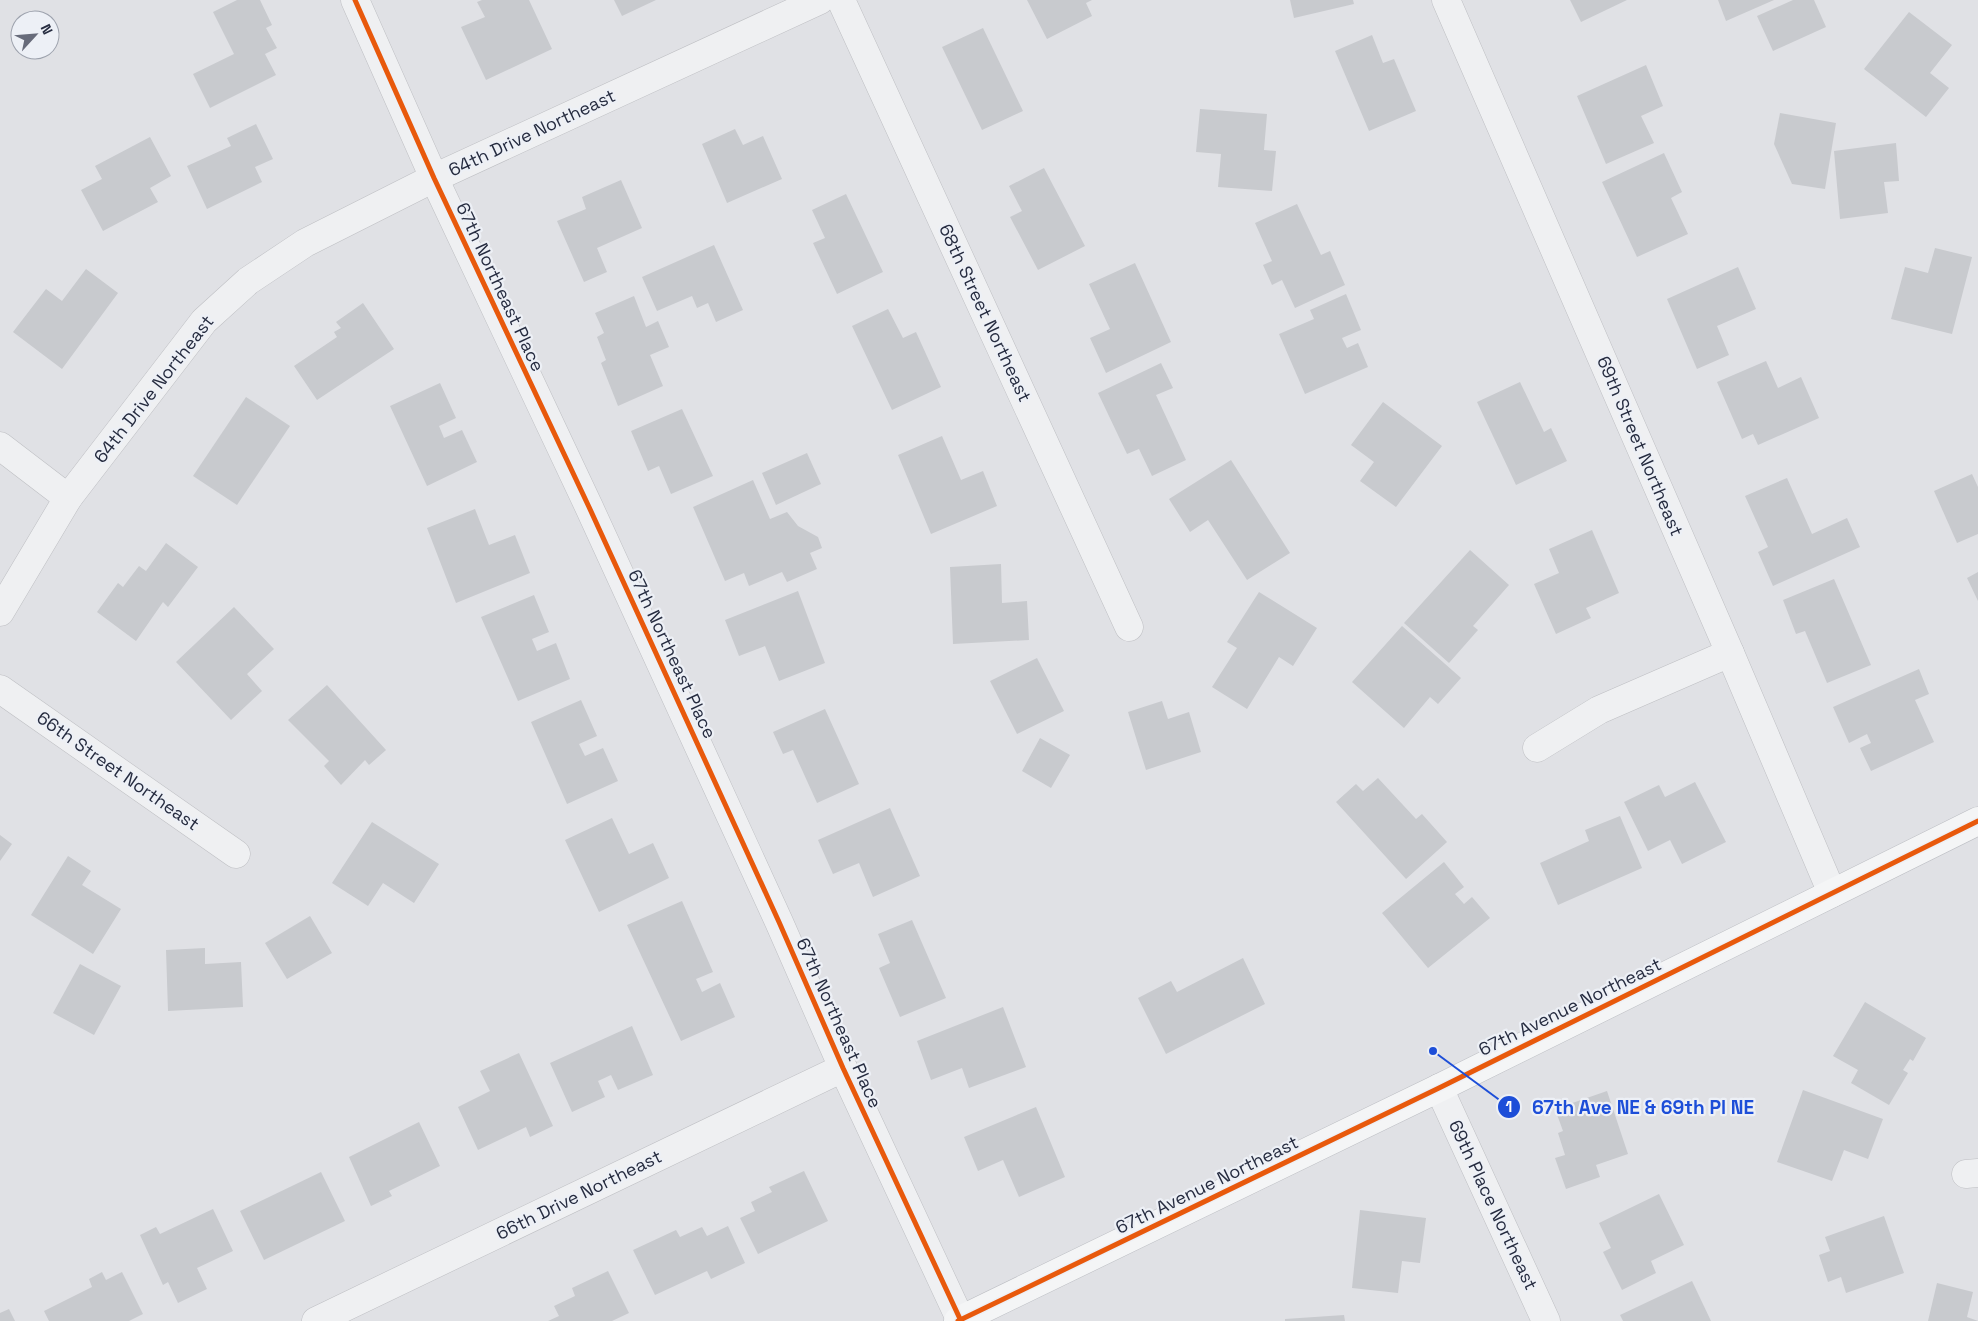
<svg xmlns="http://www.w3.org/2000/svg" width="1978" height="1321" viewBox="0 0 1978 1321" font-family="'Space Grotesk',sans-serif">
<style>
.building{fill:#c8cace}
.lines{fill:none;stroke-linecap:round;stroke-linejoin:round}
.minor-casing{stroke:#bebfc3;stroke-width:29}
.major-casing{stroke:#bcbec3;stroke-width:29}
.minor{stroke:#eff0f2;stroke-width:28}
.major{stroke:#f4f5f6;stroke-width:28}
.cycleway-casing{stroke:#edf0f6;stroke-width:8}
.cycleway{stroke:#e8590c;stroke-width:5}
.labels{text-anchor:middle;stroke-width:4.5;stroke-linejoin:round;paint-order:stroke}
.street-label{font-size:18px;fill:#262c40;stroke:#edf0f6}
.leader{fill:none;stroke:#1d4ed8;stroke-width:2}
.callout-dot{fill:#1d4ed8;stroke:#edf0f6;stroke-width:2}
.mark-label{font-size:15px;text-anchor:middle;font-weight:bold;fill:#fff}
.callout-label{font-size:19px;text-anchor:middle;font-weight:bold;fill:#1d4ed8;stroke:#edf0f6;stroke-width:4.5;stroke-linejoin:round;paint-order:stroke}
</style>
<rect width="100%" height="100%" fill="#e0e1e5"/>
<g class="building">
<polygon points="237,0 260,0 272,25 266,28 277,48 265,54 276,75 210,108 193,74 234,54 213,12"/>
<polygon points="482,0 529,0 552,49 486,80 461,27 485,17 477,2"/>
<polygon points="614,0 656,0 622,16"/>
<polygon points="1027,0 1092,0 1086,3 1092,16 1047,39"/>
<polygon points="1290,0 1353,0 1354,4 1294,18"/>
<polygon points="1570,0 1627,0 1581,22"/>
<polygon points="1718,0 1774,0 1726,21"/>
<polygon points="1793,0 1814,0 1826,27 1773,51 1757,16"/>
<polygon points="1909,12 1952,45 1930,73 1949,88 1926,117 1864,69"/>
<polygon points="983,28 1023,111 982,130 942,47"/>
<polygon points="1372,35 1383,63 1394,59 1416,111 1369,131 1335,51"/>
<polygon points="1646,65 1663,106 1641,116 1654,143 1606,164 1577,96"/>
<polygon points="1200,109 1267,114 1264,150 1276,151 1272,191 1218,187 1221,154 1196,152"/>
<polygon points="1780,113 1836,123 1825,189 1792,184 1774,144"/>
<polygon points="256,124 273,159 255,167 262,182 207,209 187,166 231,146 227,138"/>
<polygon points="735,129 743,145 763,136 782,179 727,203 702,144"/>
<polygon points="150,137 171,176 150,188 158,202 103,231 81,190 102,179 95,166"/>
<polygon points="1896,143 1899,181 1884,182 1888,213 1840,219 1834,151"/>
<polygon points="1664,153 1682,192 1671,198 1688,234 1637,257 1602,182"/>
<polygon points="1044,168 1085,246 1038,270 1010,217 1022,211 1009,186"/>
<polygon points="621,180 642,228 597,248 607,272 584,282 557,221 586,209 582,197"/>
<polygon points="846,194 883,272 837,294 813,243 825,238 812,210"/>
<polygon points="1297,204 1321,255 1330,251 1345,285 1295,308 1282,280 1272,285 1263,265 1272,261 1255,223"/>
<polygon points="714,245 743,310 716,322 708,303 697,308 692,296 657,311 642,277"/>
<polygon points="1935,248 1972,257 1952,334 1891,319 1905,267 1928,273"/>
<polygon points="1135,263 1171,342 1106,373 1090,338 1110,329 1089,284"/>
<polygon points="1738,267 1756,309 1717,326 1729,355 1697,369 1667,299"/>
<polygon points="86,269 118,293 62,369 13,332 46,289 62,301"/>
<polygon points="1346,294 1361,330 1342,338 1347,348 1358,343 1368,367 1305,394 1279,334 1314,319 1310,310"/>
<polygon points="634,296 646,327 658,321 669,347 650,355 663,386 618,406 601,363 606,360 597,337 604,333 595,313"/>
<polygon points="363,303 394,349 317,400 294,366 337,337 334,332 341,328 336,322"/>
<polygon points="888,309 903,338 916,332 941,387 892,410 852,326"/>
<polygon points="1766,361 1778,388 1801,377 1819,418 1758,445 1753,434 1742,439 1717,382"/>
<polygon points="1161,363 1173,388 1156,395 1186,460 1152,476 1139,449 1127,454 1098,393"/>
<polygon points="1520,382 1544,432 1551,428 1567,461 1516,485 1477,402"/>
<polygon points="440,383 456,418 439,426 444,438 462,430 477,462 427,486 390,406"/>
<polygon points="246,397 290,426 237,505 193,476"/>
<polygon points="1383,402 1442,446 1396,507 1360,481 1374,462 1351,445"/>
<polygon points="682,409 713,476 671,494 659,466 648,471 631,431"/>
<polygon points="942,436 961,480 983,471 997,506 931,534 898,455"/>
<polygon points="807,453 821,484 776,505 762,473"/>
<polygon points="1231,460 1290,553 1247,580 1208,520 1190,532 1169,499"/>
<polygon points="1972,474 1978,487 1978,534 1957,543 1934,491"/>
<polygon points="1787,478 1812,534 1847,518 1860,547 1773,586 1758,552 1768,547 1745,496"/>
<polygon points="753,480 770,519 787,512 798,526 818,537 822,548 810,553 817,569 787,582 782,572 749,586 744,573 725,581 693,507"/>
<polygon points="475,509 489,545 515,535 530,573 456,603 427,528"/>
<polygon points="1592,530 1619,593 1586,608 1591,618 1556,634 1534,584 1559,573 1549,549"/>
<polygon points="166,543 198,567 168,607 163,602 136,641 97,612 118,583 123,587 139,566 146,571"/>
<polygon points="1470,550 1509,585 1473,626 1478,630 1449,663 1404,623"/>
<polygon points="1001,564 1002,603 1027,601 1029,640 953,644 950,567"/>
<polygon points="1978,572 1978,601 1967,578"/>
<polygon points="1834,579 1871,665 1827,683 1805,631 1796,634 1783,600"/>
<polygon points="798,591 825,663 779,681 765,646 739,656 725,620"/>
<polygon points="1259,592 1317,628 1293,666 1279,657 1247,709 1212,687 1237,648 1227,642"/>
<polygon points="534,595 549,632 532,639 537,651 556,643 570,679 518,701 481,617"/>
<polygon points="234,607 274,649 247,674 262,691 231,720 176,662"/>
<polygon points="1402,626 1461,678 1438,704 1430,697 1404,728 1352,682"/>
<polygon points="1037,658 1064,711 1017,734 990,681"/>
<polygon points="1919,669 1929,694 1915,700 1934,742 1871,771 1860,748 1871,743 1867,734 1849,743 1833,707"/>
<polygon points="327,685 386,750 369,765 365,760 341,785 324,766 329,761 288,720"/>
<polygon points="581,700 597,736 579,744 585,756 603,748 618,781 567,804 531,722"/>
<polygon points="1162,701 1168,719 1189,712 1201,752 1146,770 1128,712"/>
<polygon points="825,709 859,784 817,803 793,750 783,754 773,732"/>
<polygon points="1040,738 1070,755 1051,788 1022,771"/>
<polygon points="1378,778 1416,819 1422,814 1447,842 1406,879 1336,802 1356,784 1363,791"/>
<polygon points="1695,782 1726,842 1682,864 1670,840 1648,851 1624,802 1659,785 1665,797"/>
<polygon points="890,808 920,876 873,897 859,863 833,874 818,840"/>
<polygon points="1620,816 1642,868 1558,905 1540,863 1589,841 1585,830"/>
<polygon points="612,818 629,854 653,843 669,878 599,912 565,840"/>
<polygon points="372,822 439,864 414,903 383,883 368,906 332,883"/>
<polygon points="0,835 12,844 0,861"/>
<polygon points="68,856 91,871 82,885 121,909 93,954 31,915"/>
<polygon points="1444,862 1464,887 1455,894 1464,904 1472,897 1490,918 1428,968 1382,913"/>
<polygon points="682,901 713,972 696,979 702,992 720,983 735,1017 681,1041 627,925"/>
<polygon points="310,916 332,953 287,979 265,943"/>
<polygon points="912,920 946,998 900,1017 879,968 890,963 878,934"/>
<polygon points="205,948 205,964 241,962 243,1007 168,1011 166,950"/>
<polygon points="1243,958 1265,1004 1166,1054 1138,998 1171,981 1177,992"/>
<polygon points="80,964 121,986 94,1035 53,1013"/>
<polygon points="1865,1002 1926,1038 1913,1061 1910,1059 1903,1070 1908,1073 1889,1105 1851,1083 1858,1070 1833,1056"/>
<polygon points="1003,1007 1026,1067 969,1088 962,1068 931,1080 917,1041"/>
<polygon points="632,1026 653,1075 618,1090 611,1075 598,1081 605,1097 572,1112 550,1063"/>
<polygon points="519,1053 553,1126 530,1137 526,1127 478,1150 458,1107 490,1091 480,1071"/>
<polygon points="1803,1090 1883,1119 1868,1159 1844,1150 1832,1181 1777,1162"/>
<polygon points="1607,1091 1628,1154 1596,1165 1600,1177 1566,1189 1555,1158 1565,1155 1558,1133 1563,1131 1555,1109"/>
<polygon points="1036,1107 1065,1177 1019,1197 1003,1160 978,1171 964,1137"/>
<polygon points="419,1122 440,1166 389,1191 392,1196 371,1206 349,1157"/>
<polygon points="804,1171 828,1221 758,1254 740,1218 755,1211 751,1202 772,1192 769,1187"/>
<polygon points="321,1172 345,1221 264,1260 240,1211"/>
<polygon points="1659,1194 1684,1245 1651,1261 1656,1273 1622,1290 1603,1252 1611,1248 1599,1223"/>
<polygon points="213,1209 233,1251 197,1268 207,1289 178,1303 168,1282 163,1285 140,1235 156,1227 160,1234"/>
<polygon points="1360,1210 1426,1218 1420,1263 1402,1261 1398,1293 1352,1288"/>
<polygon points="1884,1216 1904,1273 1846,1293 1841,1277 1828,1282 1819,1255 1830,1251 1825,1237"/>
<polygon points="728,1226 745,1263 711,1279 707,1271 655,1295 633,1250 676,1230 680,1237 702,1227 707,1236"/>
<polygon points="608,1271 629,1313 612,1321 548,1321 559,1316 554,1306 575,1296 572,1288"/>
<polygon points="102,1272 106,1280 122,1272 143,1314 129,1321 49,1321 44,1311 92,1287 89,1279"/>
<polygon points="1692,1281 1711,1321 1623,1321 1620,1315"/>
<polygon points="1937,1283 1973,1292 1967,1317 1978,1321 1928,1321"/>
<polygon points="9,1309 15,1321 0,1321 0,1313"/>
<polygon points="1344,1315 1345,1321 1285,1321 1285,1319"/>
</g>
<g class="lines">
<g class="minor-casing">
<g id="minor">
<polyline points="355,0 434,178 589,507 779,922 843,1068 961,1321"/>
<polyline points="841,0 1129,627"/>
<polyline points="1446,0 1730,653 1832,893"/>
<polyline points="0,446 68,498"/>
<polyline points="0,612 68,498 204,321 248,281 305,243 434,178 820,0"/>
<polyline points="0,689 236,854"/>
<polyline points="1537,748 1599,710 1730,653"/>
<polyline points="1439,1088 1546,1321"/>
<polyline points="1966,1174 1978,1173"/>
<polyline points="316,1321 843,1068"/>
</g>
</g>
<g class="major-casing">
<polyline id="major" points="958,1321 1439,1088 1978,821"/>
</g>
<use href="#minor" class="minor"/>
<use href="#major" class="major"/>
<g class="cycleway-casing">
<g id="cycleway">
<polyline points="355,0 434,178 589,507 779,922 843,1068 961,1321"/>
<polyline points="958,1321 1439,1088 1978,821"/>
</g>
</g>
<use href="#cycleway" class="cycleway"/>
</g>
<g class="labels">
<g class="street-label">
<text transform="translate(532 133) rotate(-25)" y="6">64th Drive Northeast</text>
<text transform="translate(500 287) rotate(65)" y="6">67th Northeast Place</text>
<text transform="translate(985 313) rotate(65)" y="6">68th Street Northeast</text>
<text transform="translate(154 389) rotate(-52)" y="6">64th Drive Northeast</text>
<text transform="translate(1640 446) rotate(67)" y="6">69th Street Northeast</text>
<text transform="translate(672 654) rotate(65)" y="6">67th Northeast Place</text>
<text transform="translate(118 771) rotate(35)" y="6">66th Street Northeast</text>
<text transform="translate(1570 1007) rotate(-26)" y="6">67th Avenue Northeast</text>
<text transform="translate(839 1023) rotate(66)" y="6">67th Northeast Place</text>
<text transform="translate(1207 1185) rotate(-26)" y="6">67th Avenue Northeast</text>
<text transform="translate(579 1195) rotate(-26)" y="6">66th Drive Northeast</text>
<text transform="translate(1493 1205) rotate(65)" y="6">69th Place Northeast</text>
</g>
</g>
<path class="leader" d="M1433 1051L1509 1107"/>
<g class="callout-dot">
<circle cx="1433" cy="1051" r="5"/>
<circle cx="1509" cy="1107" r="12"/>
</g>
<g class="mark-label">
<text x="1509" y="1112">1</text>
</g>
<g class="callout-label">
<text x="1643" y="1114">67th Ave NE &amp; 69th Pl NE</text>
</g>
<g transform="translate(35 35) rotate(64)"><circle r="24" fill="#edf0f6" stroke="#9da2ad"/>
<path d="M0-4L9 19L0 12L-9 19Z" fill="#676b7a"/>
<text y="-8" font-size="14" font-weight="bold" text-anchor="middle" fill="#262c40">N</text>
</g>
</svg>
